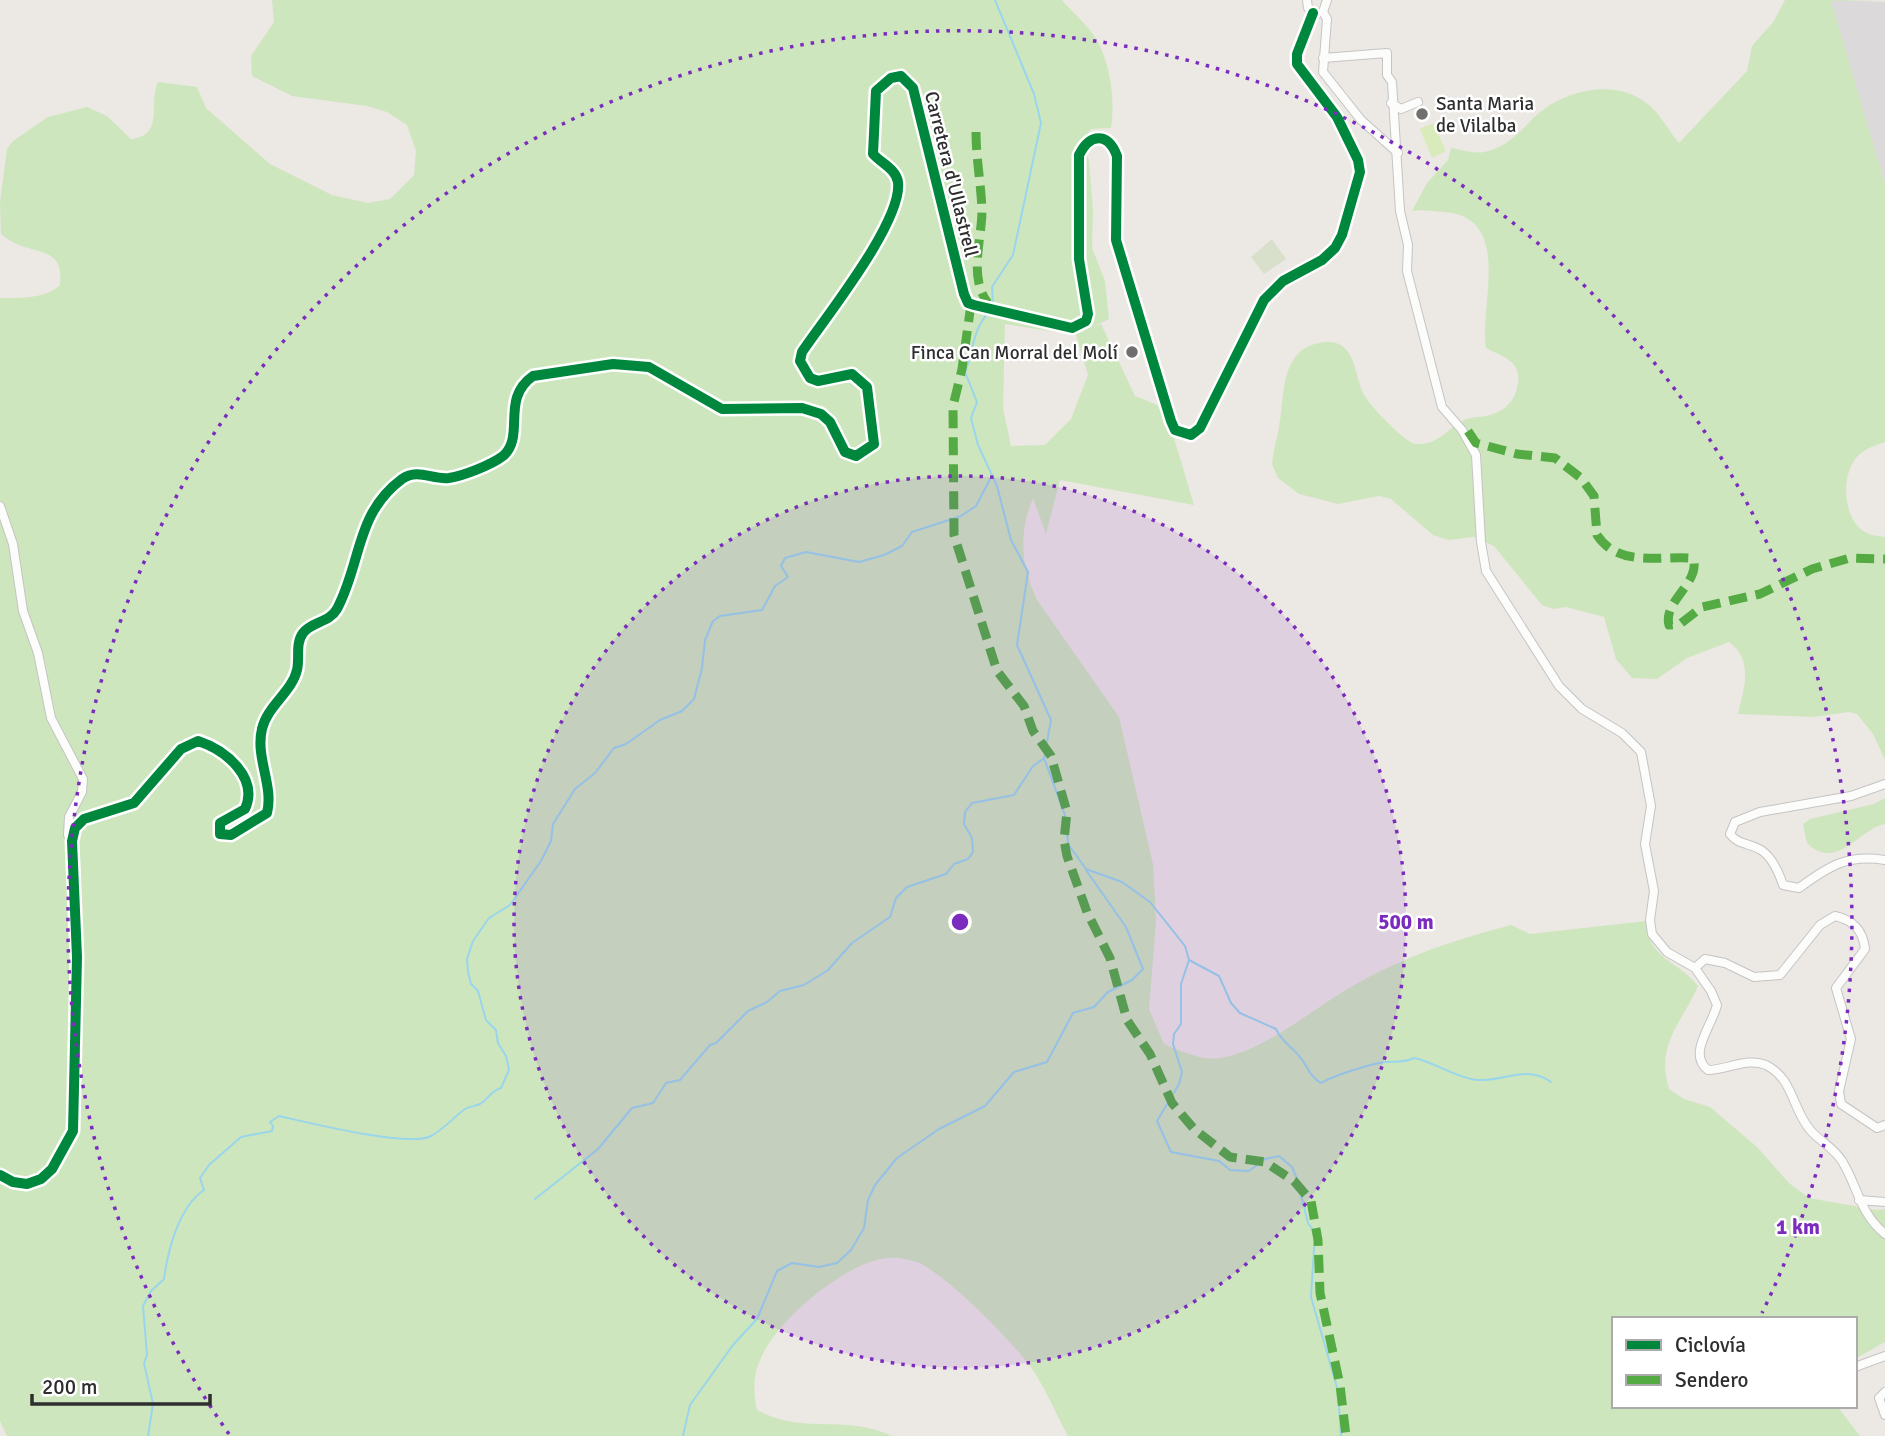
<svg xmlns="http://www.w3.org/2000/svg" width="1885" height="1436" viewBox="0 0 1885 1436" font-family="Signika,sans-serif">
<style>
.industrial{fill:#dcd9db}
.green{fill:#cee6be;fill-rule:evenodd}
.cemetery{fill:#d8e0cc}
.pitch{fill:#d9eabb}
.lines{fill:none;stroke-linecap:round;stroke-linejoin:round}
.stream{stroke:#99d6ec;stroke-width:2}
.minor-casing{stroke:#c5c4c5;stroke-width:10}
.minor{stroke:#fcfcfb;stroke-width:8}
.quiet{stroke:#54ab44;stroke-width:9;stroke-dasharray:18 9;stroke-linecap:butt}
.cycleway-casing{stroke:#fff;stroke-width:15}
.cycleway{stroke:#00873e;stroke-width:10}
.ring{fill:none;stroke:#7b2cbf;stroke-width:3.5;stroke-dasharray:3.5 7}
.poi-dot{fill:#706f6e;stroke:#fff;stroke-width:2.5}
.labels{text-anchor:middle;stroke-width:5;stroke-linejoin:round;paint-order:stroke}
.poi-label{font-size:19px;fill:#2e2e2e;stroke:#fff;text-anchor:start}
.street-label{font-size:19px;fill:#2e2e2e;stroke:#fff}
.centre{fill:#7b2cbf;stroke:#fff;stroke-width:3.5}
.ring-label{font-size:21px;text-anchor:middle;font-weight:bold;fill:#7b2cbf;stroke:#fff;stroke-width:5;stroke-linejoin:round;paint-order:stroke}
</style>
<rect width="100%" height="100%" fill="#ece8e4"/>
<polygon class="industrial" points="1830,0 1885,2 1885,184 1848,61"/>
<g class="green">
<path d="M272,0H1062C1073,13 1090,27 1098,42C1111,67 1115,101 1111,128L1091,129L1083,141L1089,161L1093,210L1092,248L1105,281L1109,319L1093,327L1101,324L1135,396L1165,408L1194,505L1060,480L1046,534L1033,498C1018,534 1021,565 1037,600L1119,717L1153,864L1156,920L1149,1009L1164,1044C1180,1051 1202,1061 1220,1058C1266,1051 1316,1006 1356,984C1405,956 1457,939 1511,925L1530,934L1646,921C1648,960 1678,960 1698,986C1682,1023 1655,1044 1669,1089L1684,1099L1710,1107L1757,1147L1789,1183L1809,1198L1876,1210L1885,1209V1342L1855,1359V1319H1614V1406H1837L1860,1436H1068C1057,1416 1048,1394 1036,1375C1021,1349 944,1272 917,1262C907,1259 892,1256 881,1259C841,1267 777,1320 761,1358C753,1375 753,1391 757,1410C807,1436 841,1413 892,1436H7L0,1421V298C20,298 45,299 60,285C65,241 29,259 1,234L0,202L7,149L13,141L48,117L87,107L107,116L131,139C165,136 148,103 158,82L197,87L206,108L270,164L332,195L368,203L390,199L414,175L416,151L407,125L387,112L367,106L292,96L252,76L251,56L274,22ZM1005,324L1076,335L1088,375L1071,419L1045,445L1011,446L1003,408Z"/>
<path d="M1785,0H1885L1831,1L1885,184V442C1877,445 1866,448 1860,454C1840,471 1842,516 1863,531C1869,535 1878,536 1885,537V760L1873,734L1857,714L1849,712L1814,717L1738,714C1744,689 1754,660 1729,642L1687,658L1657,679L1632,678L1616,659L1604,617L1566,607L1554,609L1542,605L1494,546L1474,537L1448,540L1433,535L1391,499L1379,496L1338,504L1299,494L1278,478L1272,464C1273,451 1277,440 1279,427C1285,400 1279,354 1315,344C1355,333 1353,369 1363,393C1368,404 1405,443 1416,444C1444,446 1452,418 1477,417C1498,416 1515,406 1518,383C1522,361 1501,356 1486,348C1479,305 1514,217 1444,212C1433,211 1423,209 1412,211L1427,183L1448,160L1451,148C1463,150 1476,155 1488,151C1511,145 1522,128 1539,113C1568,89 1618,78 1649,105C1661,115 1668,130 1679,143L1747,71L1752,46L1774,21Z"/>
<path d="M1885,798V824C1857,830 1837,872 1807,843L1803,824L1810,819L1874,804Z"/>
</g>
<polygon class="cemetery" points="1272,239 1286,259 1264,274 1251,257"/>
<polygon class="pitch" points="1433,123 1446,151 1432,158 1420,129"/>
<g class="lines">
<g class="stream">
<polyline points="993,306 992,287 1013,255 1041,123 1034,94 995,0"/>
<path d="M988,313C972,331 974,350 965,372L977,402L971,418L978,445L997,486L1011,540L1028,572L1017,645L1051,720L1044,758L1066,818L1068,844L1086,869L1122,882L1150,902L1185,946L1189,960L1181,984V1024L1174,1034L1173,1044L1182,1072L1179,1084L1157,1121L1171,1152L1219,1161L1230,1170L1249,1171L1265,1159L1279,1156L1292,1167L1297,1179L1308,1223L1315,1233L1311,1297L1338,1391L1341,1436"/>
<path d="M1189,960L1219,976L1231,1003L1240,1013L1276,1029C1282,1042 1291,1046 1299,1056C1308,1066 1309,1076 1321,1083C1335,1075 1370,1064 1386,1062C1398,1061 1404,1063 1414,1058C1435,1062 1455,1078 1477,1080C1503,1082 1527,1064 1551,1082"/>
<polyline points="535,1199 598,1149 632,1108 653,1103 666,1083 680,1080 710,1045 716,1043 748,1011 767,1002 780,991 804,985 828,970 852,943 890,917 896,898 907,887 946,874 954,864 968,859 973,852 972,838 964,824 965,812 972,803 1014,795 1033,766 1043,759"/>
<path d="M148,1436L153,1404L144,1363L147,1355L143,1306L151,1291L164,1279C168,1249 179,1207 204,1190L200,1178L209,1165L241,1137L272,1131L273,1126L270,1122L279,1116C306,1122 409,1148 431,1136C444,1129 454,1117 465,1109C470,1106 476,1106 480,1104C489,1099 490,1091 501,1088L509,1070L506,1056L498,1043L496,1030L486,1020L478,991L471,984L468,972L467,959L473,941L489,918L510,905L541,861L551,841L553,824L575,789L595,773L614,748L626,744L660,720L682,711L694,699L702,668L705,640L713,621L720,616L762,610L775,586L788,577L781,566L785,558L806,552L859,562L884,555L902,546L912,532L961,516L976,506L990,479"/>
<polyline points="683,1436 690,1405 733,1345 757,1319 777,1271 792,1263 819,1267 837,1263 851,1250 864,1228 868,1200 875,1185 897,1158 939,1129 985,1106 1014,1072 1047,1062 1073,1013 1094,1007 1108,992 1132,980 1143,969 1126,927 1086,870"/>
</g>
<g class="minor-casing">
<g id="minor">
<polyline points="1307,0 1308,8 1317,14"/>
<polyline points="1323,12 1327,19 1323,72 1361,120 1398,153"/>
<polyline points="1323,12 1327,0"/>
<path d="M1323,58L1387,53V75L1392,82L1400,211L1408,245L1407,271L1442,407L1462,430L1476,455L1481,542L1486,571L1559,686L1582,709L1622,733L1641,752L1651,806L1645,844L1654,891L1650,920L1652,934L1667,952L1695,968L1711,991L1717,1005C1712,1026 1687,1054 1708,1070C1727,1070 1747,1057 1766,1065C1794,1079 1792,1110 1811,1131C1821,1142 1833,1147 1842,1161C1858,1187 1860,1214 1885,1234"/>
<polyline points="1391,103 1401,109 1418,102"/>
<polyline points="0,506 13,544 23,611 38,653 51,718 83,779 82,792 69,817 68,835 72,841"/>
<path d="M1885,784L1851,796L1760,812L1735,822L1730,834C1738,845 1750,843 1761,850C1772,857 1779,873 1783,885L1799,888C1829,866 1847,854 1885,860"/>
<path d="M1695,968L1705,959L1725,963L1754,977L1780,975L1820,925L1835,916C1853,920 1863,930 1865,949L1836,988L1851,1039L1839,1091L1841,1104L1877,1128L1885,1125"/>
<path d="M0,1175L13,1182L27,1184L41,1179L52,1169L73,1131L77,957L72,841L75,828L84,819L134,803L181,749L198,741C226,750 259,778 245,809L220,823V834L231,835L267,813C274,786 255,757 262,729C267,706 292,692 297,670C300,658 295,644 303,633C312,621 329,623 337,609C362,562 355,514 402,479C418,468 432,480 449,478C463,476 491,465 503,456C526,436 500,399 533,376L613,364L649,367L722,409L802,408L821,414L830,422L845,452L856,456L874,444L867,387L852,374L818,381L810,378L800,361L802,352C825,318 903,221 898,182C896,169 881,163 873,154L876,91L891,78L901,76L913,88L964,294L968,303L974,305L1072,328L1086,321L1088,314L1079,259V155C1090,133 1108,132 1117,156L1116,240L1171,421L1175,430L1191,435L1200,428L1264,300L1283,281L1322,260L1335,248L1342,235L1360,172L1358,160L1337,117L1297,64V54L1313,13"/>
<polyline points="1859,1200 1885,1202"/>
<polyline points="1855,1367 1885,1356"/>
<polyline points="1885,1392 1879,1398 1885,1415"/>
</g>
</g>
<use href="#minor" class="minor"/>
<g class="quiet">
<path d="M976,132C976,158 981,184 982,210C982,239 968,278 988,303"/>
<polyline points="971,304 962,369 953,406 954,535 997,671 1024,706 1033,731 1051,756 1067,812 1064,840 1067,856 1087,912 1110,958 1127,1020 1150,1054 1172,1103 1194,1129 1230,1157 1265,1162 1294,1181 1311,1201 1318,1240 1320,1293 1340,1385 1346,1436"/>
<path d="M1468,431L1476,443L1517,454L1555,458L1581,478L1594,496L1597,535C1618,567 1658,556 1690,558L1694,562C1697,585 1663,602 1669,625L1680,624L1702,607L1760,594L1812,569L1850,558L1885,559"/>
</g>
<g class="cycleway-casing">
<path id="cycleway" d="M0,1175L13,1182L27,1184L41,1179L52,1169L73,1131L77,957L72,841L75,828L84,819L134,803L181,749L198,741C226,750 259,778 245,809L220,823V834L231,835L267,813C274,786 255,757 262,729C267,706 292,692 297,670C300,658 295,644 303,633C312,621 329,623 337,609C362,562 355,514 402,479C418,468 432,480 449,478C463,476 491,465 503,456C526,436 500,399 533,376L613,364L649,367L722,409L802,408L821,414L830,422L845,452L856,456L874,444L867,387L852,374L818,381L810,378L800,361L802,352C825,318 903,221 898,182C896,169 881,163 873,154L876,91L891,78L901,76L913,88L964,294L968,303L974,305L1072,328L1086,321L1088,314L1079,259V155C1090,133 1108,132 1117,156L1116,240L1171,421L1175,430L1191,435L1200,428L1264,300L1283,281L1322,260L1335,248L1342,235L1360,172L1358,160L1337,117L1297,64V54L1313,13"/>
</g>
<use href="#cycleway" class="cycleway"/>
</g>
<circle cx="960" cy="922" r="446" fill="#7b2cbf" fill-opacity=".12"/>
<g class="ring">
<circle cx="960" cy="922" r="446"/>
<path d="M229 1434A892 892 0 1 1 1762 1313"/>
</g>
<g class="poi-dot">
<circle cx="1422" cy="114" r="7"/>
<circle cx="1132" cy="352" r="7"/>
</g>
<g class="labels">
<g class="poi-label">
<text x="1436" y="110">Santa Maria<tspan x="1436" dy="22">de Vilalba</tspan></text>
<text x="1118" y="359" text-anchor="end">Finca Can Morral del Molí</text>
</g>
<g class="street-label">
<text transform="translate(952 174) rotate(76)" y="7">Carretera d'Ullastrell</text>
</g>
</g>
<circle cx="960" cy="922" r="10" class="centre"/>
<g class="ring-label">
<text x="1406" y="929">500 m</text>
<text x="1798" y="1234">1 km</text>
</g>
<rect x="1612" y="1317" width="245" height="91" fill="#ffffff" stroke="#ababab" stroke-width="2"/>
<rect x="1626" y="1340" width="35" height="10" fill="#00873e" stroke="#ababab" stroke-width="2"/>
<text x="1675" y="1352" font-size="21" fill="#2e2e2e">Ciclovía</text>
<rect x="1626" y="1375" width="35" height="10" fill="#54ab44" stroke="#ababab" stroke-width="2"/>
<text x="1675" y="1387" font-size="21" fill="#2e2e2e">Sendero</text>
<path d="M32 1394v10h178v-10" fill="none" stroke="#2e2e2e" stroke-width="3.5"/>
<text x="42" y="1394" font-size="21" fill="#2e2e2e" stroke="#ffffff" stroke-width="5" paint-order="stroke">200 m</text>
</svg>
